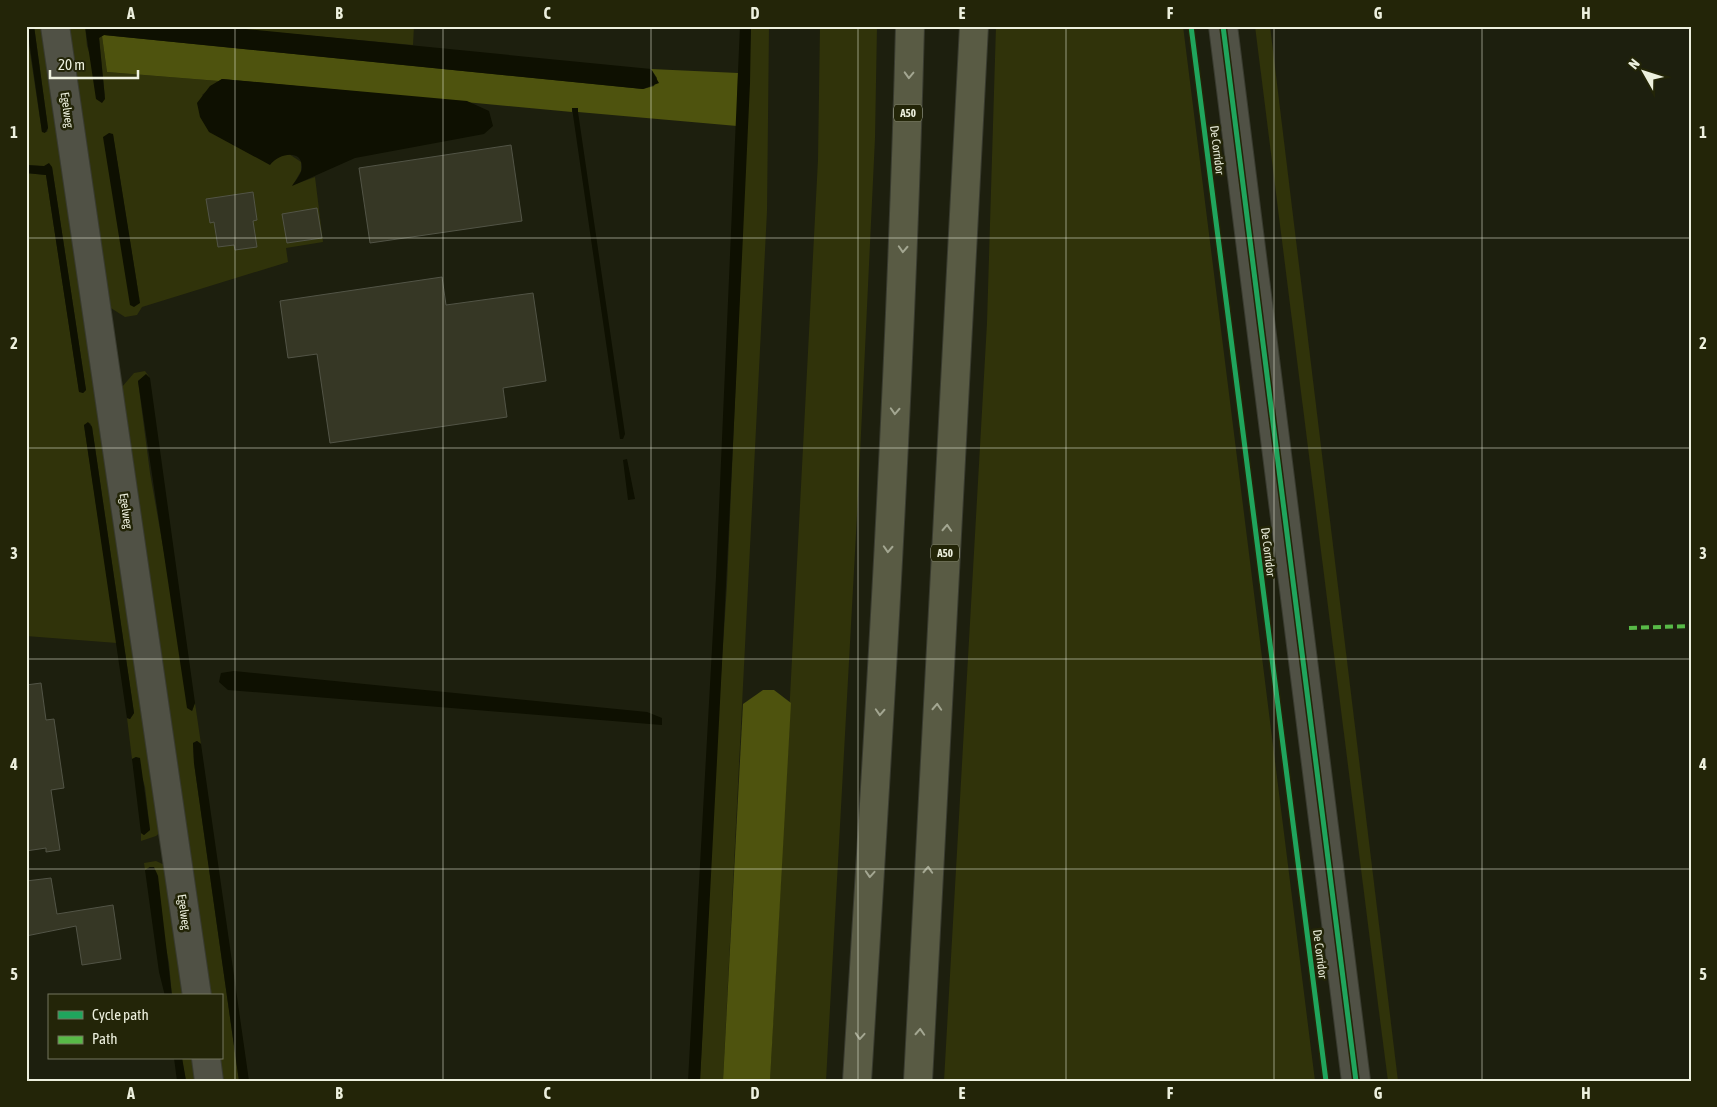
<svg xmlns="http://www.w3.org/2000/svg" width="1717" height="1107" viewBox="0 0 1717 1107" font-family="'Asap Condensed',sans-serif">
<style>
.green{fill:#30330a;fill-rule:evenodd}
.forest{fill:#4e530e}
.water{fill:#0e1001}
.building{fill:#363725;stroke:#525446}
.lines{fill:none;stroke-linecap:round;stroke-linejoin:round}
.street-casing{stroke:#393b2f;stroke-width:30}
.highway-casing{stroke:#393b2f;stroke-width:30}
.street{stroke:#505145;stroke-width:28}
.highway{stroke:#595b44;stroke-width:28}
.quiet{stroke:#58b947;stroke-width:4;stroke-dasharray:8 4;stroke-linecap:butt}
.cycleway-casing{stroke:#232508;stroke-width:8}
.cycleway{stroke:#20a55d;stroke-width:5}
.oneway{stroke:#a3a691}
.grid{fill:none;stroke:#edf0de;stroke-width:1;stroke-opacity:0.55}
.labels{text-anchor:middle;stroke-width:5;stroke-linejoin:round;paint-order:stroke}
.shield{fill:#232508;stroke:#b0b39e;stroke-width:1}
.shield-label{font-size:11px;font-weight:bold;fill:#edf0de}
.street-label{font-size:12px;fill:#edf0de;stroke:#232508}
.neatline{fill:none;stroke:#edf0de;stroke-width:2}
.grid-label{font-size:16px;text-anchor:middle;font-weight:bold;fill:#edf0de}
</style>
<rect width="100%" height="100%" fill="#1d1f0e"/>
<g class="green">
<polygon points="26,26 42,132 47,132 48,128 34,26 47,26 164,829 156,836 141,841 141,833 144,835 150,830 145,787 136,757 132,759 127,718 130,719 134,713 92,427 90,423 84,425 117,643 26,636 26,173 46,175 79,391 83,393 86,390 52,167 26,165"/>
<path d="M62,26H85L87,46L105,98L99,37L102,36L107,72L219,81L202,95L274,160L281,155L289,154L301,162V171L293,185L315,177L323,242L286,248L288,262L142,307L137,315L125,317L103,303ZM109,133L113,135L140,303Z"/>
<polygon points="203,26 414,26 413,45"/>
<polygon points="751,26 769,26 767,211 723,1081 700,1081 717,736 727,585"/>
<polygon points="820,26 877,26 875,138 858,497 826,1081 770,1081 818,160"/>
<polygon points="996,26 1183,26 1315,1081 944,1081 987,323"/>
<polygon points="1255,26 1270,26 1398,1081 1388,1081 1378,1004"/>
<polygon points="145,371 150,378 146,375 138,381 150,473 192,711 195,703 201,744 197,741 193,743 194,763 239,1081 217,1081 214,1058 221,1058 221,996 204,996 116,394 134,373"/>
<polygon points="156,861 169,867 188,996 172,996 169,963 150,867 145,870 144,863"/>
<polygon points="182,1058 197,1058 201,1081 186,1081"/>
</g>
<g class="forest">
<polygon points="104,35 643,89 654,86 657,78 651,69 738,73 737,126 578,112 577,108 572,108 572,112 222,79 219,81 107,72 102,36"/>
<polygon points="763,690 774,690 791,703 770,1081 723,1081 743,704"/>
</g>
<g class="water">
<polygon points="27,26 34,26 48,128 45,133 42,132"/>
<polygon points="85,26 235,28 651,69 659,83 643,89 104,35 99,38 105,99 102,103 96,99"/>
<path d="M740,26H751L750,83C735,416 718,748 700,1081H688L716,577Z"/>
<path d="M222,79L467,101L489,111L493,126L484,134L355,158L292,186C295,181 302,174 302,167C302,149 279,153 270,165L209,132L200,117L197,103L210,86Z"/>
<polygon points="572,108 578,108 578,112 625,434 623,439 620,439"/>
<polygon points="109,133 113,134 140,303 134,307 130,305 103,137"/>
<polygon points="49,163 52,167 86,390 83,393 79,392 46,175 26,173 26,165 44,166"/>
<polygon points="146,374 150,378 195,703 192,711 187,708 138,381"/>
<polygon points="88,422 92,427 134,713 130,719 127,718 84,425"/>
<polygon points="627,459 635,499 628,500 623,460"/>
<polygon points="234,671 647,712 662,718 662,725 228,690 219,682 221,673"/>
<polygon points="197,741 201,744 249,1081 239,1081 194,763 193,743"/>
<polygon points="136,757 140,758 150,830 144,835 141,833 132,759"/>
<polygon points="150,867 154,867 158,876 172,996 165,996 159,972 145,870"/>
<polygon points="174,1058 182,1058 186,1081 177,1081"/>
</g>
<g class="building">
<polygon points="511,145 522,221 370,243 359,168"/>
<polygon points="253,192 257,220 253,221 257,247 235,250 234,245 218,247 214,222 210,223 206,199"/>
<polygon points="317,208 322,238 287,243 282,214"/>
<polygon points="442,277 446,305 533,293 546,381 503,388 507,417 330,443 317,354 288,358 280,301"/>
<polygon points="41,683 46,720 54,719 64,788 51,790 60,850 46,852 46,848 26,851 26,685"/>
<polygon points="51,878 57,914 113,905 121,959 82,965 76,926 26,936 26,881"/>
</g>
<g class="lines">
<g class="street-casing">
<g id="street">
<polyline points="55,26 197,996"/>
<polyline points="1223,26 1356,1081"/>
<polyline points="206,1058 209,1081"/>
</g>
</g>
<g class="highway-casing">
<g id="highway">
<path d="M857,1081C879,729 901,378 910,26"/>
<polyline points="918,1081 974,26"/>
</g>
</g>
<use href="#street" class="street"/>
<use href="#highway" class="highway"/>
<polyline class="quiet" points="1629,628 1691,626"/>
<g class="cycleway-casing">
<g id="cycleway">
<polyline points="1191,26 1326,1081"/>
<polyline points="1223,26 1356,1081"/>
</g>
</g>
<use href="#cycleway" class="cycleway"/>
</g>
<defs><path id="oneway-chevron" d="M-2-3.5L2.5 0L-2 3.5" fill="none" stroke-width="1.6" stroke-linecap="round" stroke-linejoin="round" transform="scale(1.25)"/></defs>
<g class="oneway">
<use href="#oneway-chevron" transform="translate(909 75) rotate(92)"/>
<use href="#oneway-chevron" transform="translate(903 249) rotate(93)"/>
<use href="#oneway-chevron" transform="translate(895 411) rotate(93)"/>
<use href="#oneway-chevron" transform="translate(947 528) rotate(-87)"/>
<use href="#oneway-chevron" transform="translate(888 549) rotate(93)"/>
<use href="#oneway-chevron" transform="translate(937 707) rotate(-87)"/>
<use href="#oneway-chevron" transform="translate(880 712) rotate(93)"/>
<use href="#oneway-chevron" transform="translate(928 870) rotate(-87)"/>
<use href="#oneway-chevron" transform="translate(870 874) rotate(94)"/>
<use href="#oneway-chevron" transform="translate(920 1032) rotate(-87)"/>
<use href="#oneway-chevron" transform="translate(860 1036) rotate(94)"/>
</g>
<path class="grid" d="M235,26V1081M443,26V1081M651,26V1081M858,26V1081M1066,26V1081M1274,26V1081M1482,26V1081M26,238H1691M26,448H1691M26,659H1691M26,869H1691"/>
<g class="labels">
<g class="shield">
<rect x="894" y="104.5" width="28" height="17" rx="4"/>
<rect x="931" y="544.5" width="28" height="17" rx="4"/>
</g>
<g class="shield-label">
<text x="908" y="117">A50</text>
<text x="945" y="557">A50</text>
</g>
<g class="street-label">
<text transform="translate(67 110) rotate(82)" y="4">Egelweg</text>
<text transform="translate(1217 150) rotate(83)" y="4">De Corridor</text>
<text transform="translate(126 511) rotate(82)" y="4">Egelweg</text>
<text transform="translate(1268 552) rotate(83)" y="4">De Corridor</text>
<text transform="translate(184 912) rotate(82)" y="4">Egelweg</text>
<text transform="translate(1320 954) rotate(83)" y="4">De Corridor</text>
</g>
</g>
<rect width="1717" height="1107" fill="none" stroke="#232508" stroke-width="55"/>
<rect x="48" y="994" width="175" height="65" fill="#232508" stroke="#74765e"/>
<rect x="58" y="1011" width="25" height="8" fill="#20a55d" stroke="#74765e"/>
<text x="92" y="1020" font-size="15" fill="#edf0de">Cycle path</text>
<rect x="58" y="1036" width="25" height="8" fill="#58b947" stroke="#74765e"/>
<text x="92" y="1044" font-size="15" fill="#edf0de">Path</text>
<g transform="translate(1644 72) rotate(309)" stroke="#232508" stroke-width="4" paint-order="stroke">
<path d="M0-4L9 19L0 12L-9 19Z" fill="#edf0de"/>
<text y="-8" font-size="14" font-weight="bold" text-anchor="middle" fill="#edf0de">N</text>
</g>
<path d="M50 70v8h88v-8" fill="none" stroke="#edf0de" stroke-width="2.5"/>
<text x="58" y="70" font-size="15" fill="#edf0de" stroke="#232508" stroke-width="4" paint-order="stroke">20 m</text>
<rect x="28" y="28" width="1662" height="1052" class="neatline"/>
<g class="grid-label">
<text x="131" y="19">A</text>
<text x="339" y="19">B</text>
<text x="547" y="19">C</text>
<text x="755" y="19">D</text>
<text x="962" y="19">E</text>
<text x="1170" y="19">F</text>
<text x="1378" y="19">G</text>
<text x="1586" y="19">H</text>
<text x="14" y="138">1</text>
<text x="1703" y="138">1</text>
<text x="14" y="349">2</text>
<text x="1703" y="349">2</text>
<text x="14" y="559">3</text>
<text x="1703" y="559">3</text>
<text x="14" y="770">4</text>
<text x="1703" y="770">4</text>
<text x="14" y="980">5</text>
<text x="1703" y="980">5</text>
<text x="131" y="1099">A</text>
<text x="339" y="1099">B</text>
<text x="547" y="1099">C</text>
<text x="755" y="1099">D</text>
<text x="962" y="1099">E</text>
<text x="1170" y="1099">F</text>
<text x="1378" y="1099">G</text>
<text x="1586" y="1099">H</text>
</g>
</svg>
